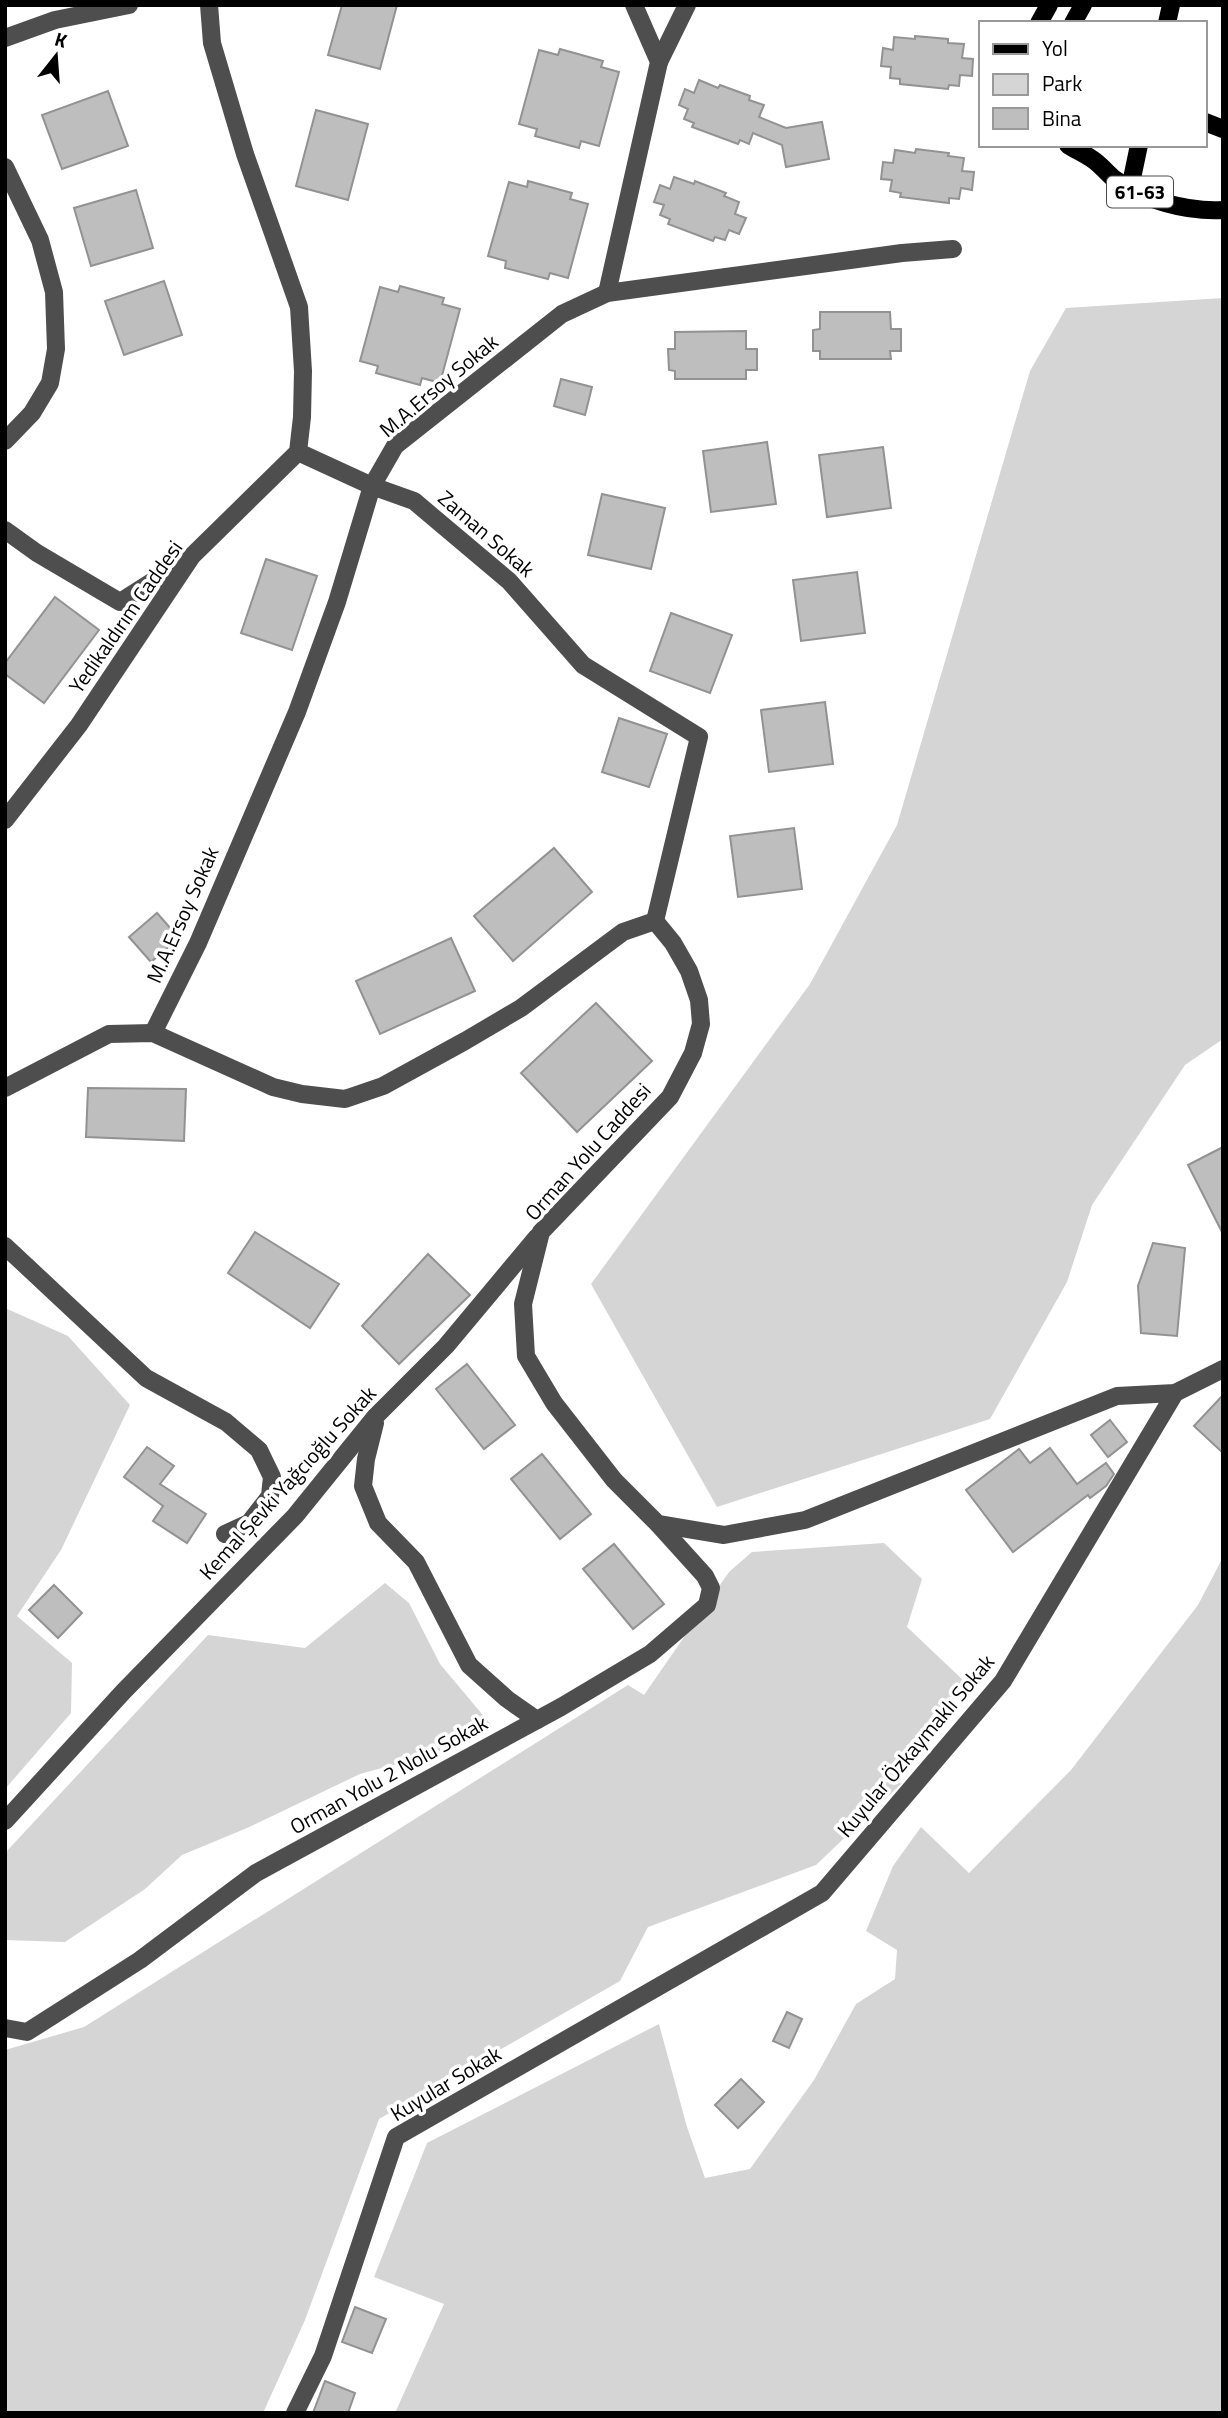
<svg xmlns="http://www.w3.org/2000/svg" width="1228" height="2418" viewBox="0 0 1228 2418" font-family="'Titillium Web',sans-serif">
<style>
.green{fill:#d5d5d5}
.building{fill:#bebebe;stroke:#929292;stroke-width:2}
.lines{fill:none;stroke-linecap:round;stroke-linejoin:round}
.minor{stroke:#4e4e4e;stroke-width:18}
.major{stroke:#000;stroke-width:18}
.labels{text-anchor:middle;stroke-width:7;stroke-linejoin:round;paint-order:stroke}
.shield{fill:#fff;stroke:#4c4c4c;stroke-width:2}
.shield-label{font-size:19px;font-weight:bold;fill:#000}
.street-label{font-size:21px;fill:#000;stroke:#fff}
</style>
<rect width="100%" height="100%" fill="#fff"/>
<g class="green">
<polygon points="1223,298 1223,1039 1185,1065 1092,1205 1067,1282 990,1419 717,1507 591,1284 810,984 897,825 1030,371 1066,308"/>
<polygon points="5,1308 68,1336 130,1405 61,1550 17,1616 72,1663 71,1713 5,1789"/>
<polygon points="884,1543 922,1579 907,1627 964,1681 888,1769 901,1784 816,1865 648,1927 620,1981 379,2119 305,2320 263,2413 5,2413 5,2050 84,2027 628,1685 644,1695 729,1572 752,1552"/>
<polygon points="1223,1557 1223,2413 395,2413 444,2304 374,2277 427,2143 659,2024 687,2127 705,2178 750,2169 814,2080 856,2004 895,1979 897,1950 866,1931 893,1866 921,1827 969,1873 1071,1770 1198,1605"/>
<polygon points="385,1583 409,1603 440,1664 492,1726 436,1753 360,1774 247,1828 182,1855 145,1889 65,1942 5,1940 5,1853 208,1635 305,1648"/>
</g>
<g class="building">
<polygon points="342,5 397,5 380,69 328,55"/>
<polygon points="915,36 948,39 948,43 964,44 962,58 973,59 972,76 960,75 959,86 949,85 948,89 900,84 900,79 890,78 891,67 881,66 883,48 893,50 894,37 915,39"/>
<polygon points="560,49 603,61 601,67 619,72 599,146 581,141 579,148 535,136 537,129 519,124 539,50 558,55"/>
<polygon points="699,80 718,88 720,85 750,96 749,100 764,105 759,117 786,128 822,122 829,159 786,167 782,145 753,133 749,144 740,140 738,144 692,127 694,123 684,119 688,109 679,105 685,89 694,93"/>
<polygon points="108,91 128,146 62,169 42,115"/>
<polygon points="316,110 368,124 348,200 296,186"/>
<polygon points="916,149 949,153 948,156 964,158 962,171 974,172 972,190 961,188 959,199 949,198 949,203 900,197 901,193 890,191 892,180 881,179 883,162 893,163 895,150 915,153"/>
<polygon points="674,177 694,184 695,181 726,193 724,196 739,202 735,214 746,218 739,234 729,230 725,240 715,237 713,241 668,224 670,219 660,215 664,205 654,202 660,185 670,189"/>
<polygon points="528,181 572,193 570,199 588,204 568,278 550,273 548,279 505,268 506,261 488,256 509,182 527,187"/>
<polygon points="136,190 153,248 91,266 74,208"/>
<polygon points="164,281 182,335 124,355 105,301"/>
<polygon points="400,286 444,298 442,304 460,309 440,383 422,378 420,385 376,373 378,366 360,361 380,287 398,292"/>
<polygon points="820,312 890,312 891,329 901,329 901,351 890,351 891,359 820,359 820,351 813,351 813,330 820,329"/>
<polygon points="746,331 746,349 757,349 757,370 746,370 746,379 675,379 675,371 669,370 668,349 675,349 675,332"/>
<polygon points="561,379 592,387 585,415 554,406"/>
<polygon points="767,442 776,504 711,512 703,451"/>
<polygon points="883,447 891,508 827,517 819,455"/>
<polygon points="602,494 665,508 651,569 588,555"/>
<polygon points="266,559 317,576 292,650 241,633"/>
<polygon points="857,572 865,633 801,641 793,580"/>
<polygon points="55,597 99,630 44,703 5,674 5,663"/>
<polygon points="671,613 732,635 710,693 650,671"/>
<polygon points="825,702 833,764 769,772 761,710"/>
<polygon points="619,718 667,734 649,787 602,772"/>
<polygon points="794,828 802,889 738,897 730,836"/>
<polygon points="554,848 592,892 513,961 474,916"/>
<polygon points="157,913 179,938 151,962 129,937"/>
<polygon points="451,938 475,991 380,1034 356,981"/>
<polygon points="596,1003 652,1061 577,1132 521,1073"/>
<polygon points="88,1088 186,1089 184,1141 86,1137"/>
<polygon points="1223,1147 1223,1234 1188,1165"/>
<polygon points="255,1232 339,1284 310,1328 228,1273"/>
<polygon points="1153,1243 1185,1248 1177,1336 1141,1333 1138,1286"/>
<polygon points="428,1254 470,1295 399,1364 362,1326"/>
<polygon points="467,1364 515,1425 484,1449 436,1389"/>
<polygon points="1223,1395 1223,1453 1194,1426"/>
<polygon points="1110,1420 1127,1442 1108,1457 1091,1435"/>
<polygon points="147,1447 174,1466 160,1484 206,1514 187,1543 153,1521 163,1506 124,1477"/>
<polygon points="1050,1448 1077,1484 1106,1463 1114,1474 1106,1486 1090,1498 1088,1495 1013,1552 966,1490 1019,1449 1030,1463"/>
<polygon points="542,1454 591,1514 560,1539 511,1479"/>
<polygon points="614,1544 664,1604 633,1629 583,1569"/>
<polygon points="54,1585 82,1613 58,1638 29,1610"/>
<polygon points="787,2012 802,2019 789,2048 773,2041"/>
<polygon points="741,2079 764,2102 738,2128 715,2105"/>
<polygon points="355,2307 386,2319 372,2353 342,2342"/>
<polygon points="325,2381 355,2393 348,2413 313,2413"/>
</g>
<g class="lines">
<g class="minor">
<polyline points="5,38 55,20 129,5"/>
<polyline points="659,62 687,5"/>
<polyline points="5,167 40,240 54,292 56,349 50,383 32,413 5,441"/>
<polyline points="607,293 659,62 634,5"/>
<polyline points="298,452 372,486 414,501 509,581 583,665 699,737 655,921"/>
<polyline points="5,530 37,553 120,602 186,560"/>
<polyline points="5,820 79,725 192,556 298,452 302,417 303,371 299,307 245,154 212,43 209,5"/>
<polyline points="655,921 673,943 689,971 699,1000 701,1024 693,1053 670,1097 541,1232 523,1304 526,1356 554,1403 614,1480 658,1524 724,1535 805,1520 1117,1396 1175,1393 1223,1369"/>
<polyline points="153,1033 198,943 297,712 337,602 372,486 395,446 562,314 607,293 902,253 953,249"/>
<polyline points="5,1088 109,1034 153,1033 273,1087 302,1094 345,1099 383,1086 465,1041 521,1008 623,932 655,921"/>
<polyline points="5,1246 146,1378 226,1422 259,1450 272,1477 270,1496 249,1523 225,1534"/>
<polyline points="375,1423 366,1459 363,1486 378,1523 416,1562 469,1665 507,1699 537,1720"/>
<polyline points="5,1821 123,1692 295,1516 376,1416 446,1346 537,1237"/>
<polyline points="5,2028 27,2032 140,1960 256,1873 561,1707 650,1654 707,1605 711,1588 705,1576 658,1524"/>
<polyline points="295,2413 323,2356 396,2137 822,1893 1003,1681 1175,1393"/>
</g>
<g class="major">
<polyline points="1039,23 1049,5"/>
<polyline points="1073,23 1083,5"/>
<polyline points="1167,23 1171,5"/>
<polyline points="1205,122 1223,129"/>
<path d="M1068,145C1076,150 1085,154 1092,159C1100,164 1106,172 1113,178C1142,200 1187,212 1223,210"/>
<polyline points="1130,188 1139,145"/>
</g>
</g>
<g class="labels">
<rect class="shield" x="1107" y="176.5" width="66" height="31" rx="5"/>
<g class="shield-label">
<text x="1140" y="199">61-63</text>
</g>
<g class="street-label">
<text transform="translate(439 386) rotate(-40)" y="7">M.A.Ersoy Sokak</text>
<text transform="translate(486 534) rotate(41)" y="7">Zaman Sokak</text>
<text transform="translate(126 617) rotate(-55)" y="7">Yedikaldırım Caddesi</text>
<text transform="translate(183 915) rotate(-66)" y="7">M.A.Ersoy Sokak</text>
<text transform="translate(588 1152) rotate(-48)" y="7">Orman Yolu Caddesi</text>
<text transform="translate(288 1483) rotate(-48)" y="7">Kemal Şevki Yağcıoğlu Sokak</text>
<text transform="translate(916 1746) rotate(-50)" y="7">Kuyular Özkaymaklı Sokak</text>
<text transform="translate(389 1775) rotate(-29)" y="7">Orman Yolu 2 Nolu Sokak</text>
<text transform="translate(446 2084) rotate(-31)" y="7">Kuyular Sokak</text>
</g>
</g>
<rect width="1228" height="2418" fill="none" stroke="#000000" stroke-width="14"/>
<rect x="979" y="21" width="228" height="126" fill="#ffffff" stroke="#999999" stroke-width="2"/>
<rect x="993" y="44" width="35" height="10" fill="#000000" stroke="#999999" stroke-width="2"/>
<text x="1042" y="56" font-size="21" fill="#000000">Yol</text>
<rect x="993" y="74" width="35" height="21" fill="#d5d5d5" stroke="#999999" stroke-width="2"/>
<text x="1042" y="91" font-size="21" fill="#000000">Park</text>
<rect x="993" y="108" width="35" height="21" fill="#bebebe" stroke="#999999" stroke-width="2"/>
<text x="1042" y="126" font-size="21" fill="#000000">Bina</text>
<g transform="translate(56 56) rotate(17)" stroke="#ffffff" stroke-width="5" paint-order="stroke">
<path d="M0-5L12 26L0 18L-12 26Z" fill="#000000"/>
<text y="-10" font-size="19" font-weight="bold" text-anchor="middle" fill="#000000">K</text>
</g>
</svg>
